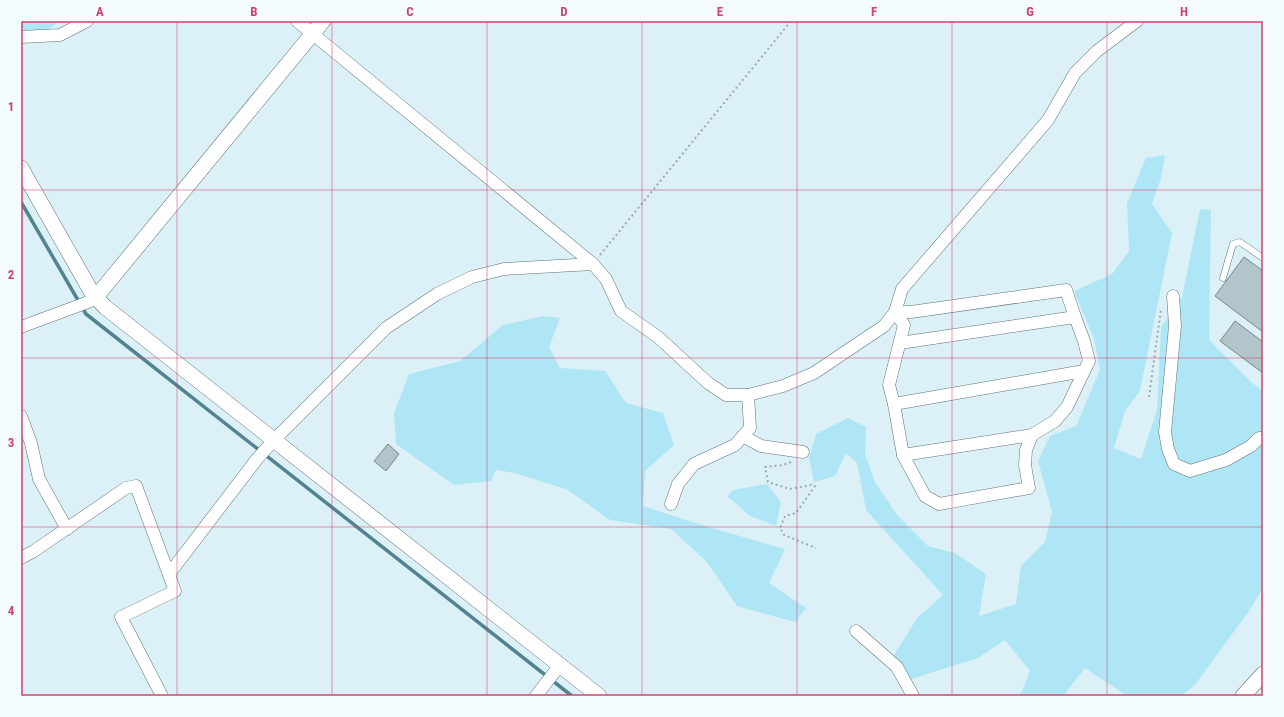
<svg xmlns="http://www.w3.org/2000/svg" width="1284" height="717" viewBox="0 0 1284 717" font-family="'Roboto Condensed',sans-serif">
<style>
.green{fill:#afe6f5}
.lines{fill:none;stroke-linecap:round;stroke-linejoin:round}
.stream{stroke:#518390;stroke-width:3.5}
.building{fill:#b1c5cb;stroke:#74878c}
.service-casing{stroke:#5f7277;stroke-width:7}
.minor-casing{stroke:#5f7277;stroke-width:13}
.tertiary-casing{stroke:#5f7277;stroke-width:16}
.path{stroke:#9bacb0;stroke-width:2;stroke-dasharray:2 3;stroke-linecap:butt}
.service{stroke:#fff;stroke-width:6}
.minor{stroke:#fff;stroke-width:12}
.tertiary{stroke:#fff;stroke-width:15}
.grid{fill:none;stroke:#d1436f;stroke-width:1;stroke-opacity:0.55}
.neatline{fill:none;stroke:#d1436f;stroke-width:1.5}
.grid-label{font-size:13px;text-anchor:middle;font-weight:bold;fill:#d1436f}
</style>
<rect width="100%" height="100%" fill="#dcf1f7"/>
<g class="green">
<polygon points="21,21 58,21 39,41 21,43"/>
<polygon points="1165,155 1161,178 1152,204 1172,233 1140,391 1125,411 1114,448 1141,459 1157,410 1161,327 1182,297 1200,209 1211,210 1209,340 1251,382 1263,391 1263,588 1249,611 1195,685 1181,696 1127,696 1085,668 1063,696 1020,696 1030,671 1005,640 978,658 908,680 893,657 917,618 943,595 866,510 857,463 846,453 835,476 814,482 809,458 816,434 848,418 866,427 865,454 875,482 898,516 928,546 955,553 986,574 979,616 1016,604 1021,566 1045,542 1052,512 1038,461 1050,436 1076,426 1100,370 1094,339 1074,291 1112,274 1129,251 1127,203 1146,158"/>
<polygon points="543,316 560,318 549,347 560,368 605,371 626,403 663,413 674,445 645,471 643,506 705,526 785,549 769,583 806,608 795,622 737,606 707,562 671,529 610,520 568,490 515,473 496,470 491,481 454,485 396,444 394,413 409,374 460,361 503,325"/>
<polygon points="767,484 781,502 776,526 750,516 727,496 733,490"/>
</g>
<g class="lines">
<polyline class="stream" points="21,202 86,314 572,696"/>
</g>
<g class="building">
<polygon points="1244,257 1263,271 1263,332 1215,296"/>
<polygon points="1235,321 1263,342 1263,373 1220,341"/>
<polygon points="388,444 399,454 386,471 374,461"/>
</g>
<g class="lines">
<g class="service-casing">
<polyline id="service" points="1223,278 1233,244 1240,242 1263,258"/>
</g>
<g class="minor-casing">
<g id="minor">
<polyline points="297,21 593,264 606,279 621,311 658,337 708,383 726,395 748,395 783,386 814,373 884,326 895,312 902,289 1048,120 1075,73 1097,51 1137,21"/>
<polyline points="21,37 60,35 87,21"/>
<polygon points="1066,290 1075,317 1084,341 1089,361 1067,407 1055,421 1032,435 1026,450 1025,465 1029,488 939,504 925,496 903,455 894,404 889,385 904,325 895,312 911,312"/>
<polyline points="1173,296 1175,326 1165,432 1168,449 1174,464 1190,471 1226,460 1251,446 1259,438 1263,438"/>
<polyline points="21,327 91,301 96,297"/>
<polyline points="900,343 1075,317"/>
<polyline points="894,404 1084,371"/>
<polyline points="21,416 31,443 39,479 67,529"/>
<polyline points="743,436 761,446 803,452"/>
<polyline points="903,455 1032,435"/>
<polyline points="671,504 678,484 694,464 735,445 750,428 748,395"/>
<polyline points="21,558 34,551 126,488 136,486 175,591 121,617 162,696"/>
<polyline points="169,574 257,459 274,440 386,328 437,294 472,277 504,269 593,264"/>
<polyline points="856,631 897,667 913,696"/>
<polyline points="536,696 560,665"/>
</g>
</g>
<g class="tertiary-casing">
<g id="tertiary">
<polyline points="21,168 92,293 105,307 599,696"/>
<polyline points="96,297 323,21"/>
<polyline points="1243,696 1263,674"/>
</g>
</g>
<g class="path">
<polyline points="600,255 791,21"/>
<polyline points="1149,397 1161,309"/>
<polyline points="791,462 783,465 765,467 768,482 790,489 811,485 815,486 796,513 785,516 780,528 784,535 816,548"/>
</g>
<use href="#service" class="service"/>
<use href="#minor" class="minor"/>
<use href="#tertiary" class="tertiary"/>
</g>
<path class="grid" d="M177,21V696M332,21V696M487,21V696M642,21V696M797,21V696M952,21V696M1107,21V696M21,190H1263M21,358H1263M21,527H1263"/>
<rect width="1284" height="717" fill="none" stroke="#f3fbfe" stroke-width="44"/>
<rect x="22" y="22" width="1240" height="673" class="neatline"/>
<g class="grid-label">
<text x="100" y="16">A</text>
<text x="254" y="16">B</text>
<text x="410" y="16">C</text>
<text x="564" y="16">D</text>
<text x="720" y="16">E</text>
<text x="874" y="16">F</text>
<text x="1030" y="16">G</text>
<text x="1184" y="16">H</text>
<text x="11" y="111">1</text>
<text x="11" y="279">2</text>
<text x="11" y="447">3</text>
<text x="11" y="615">4</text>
</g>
</svg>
